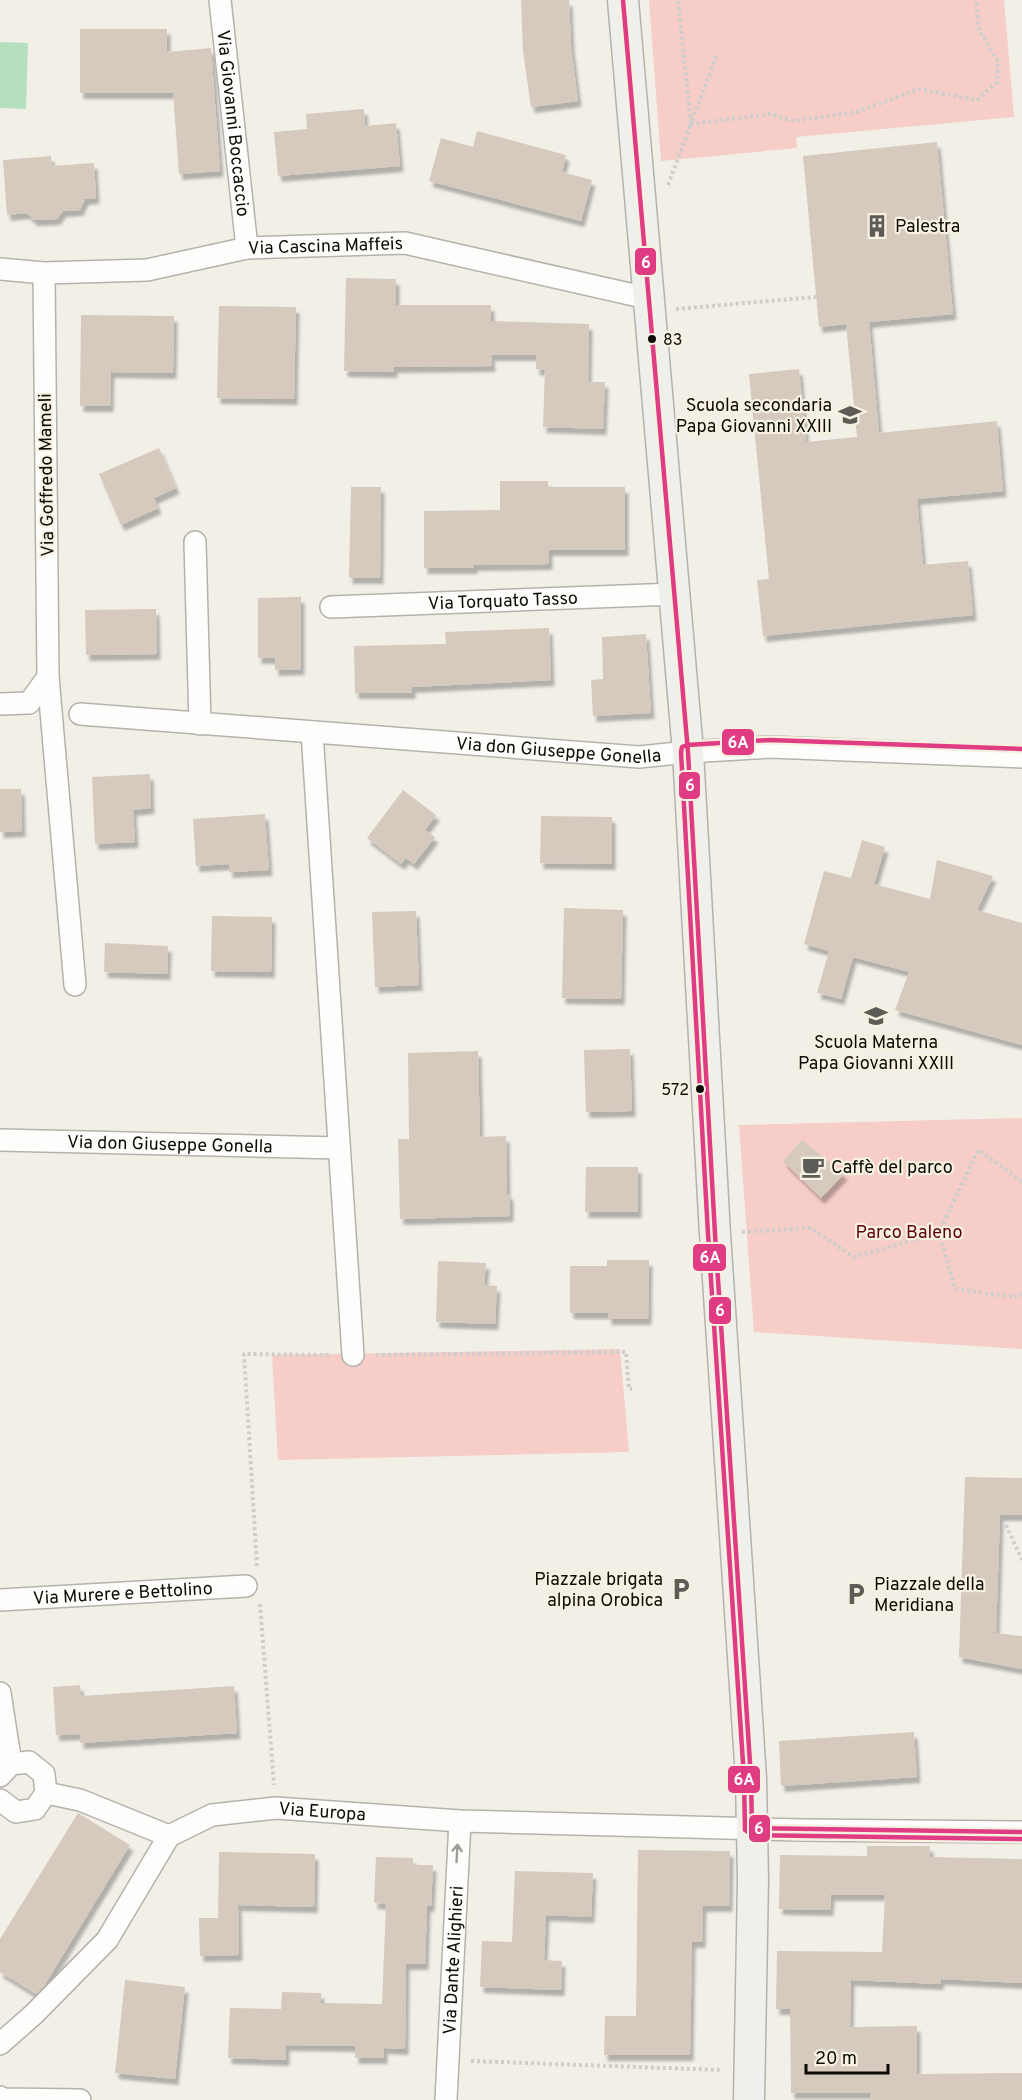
<svg xmlns="http://www.w3.org/2000/svg" width="1022" height="2100" viewBox="0 0 1022 2100" font-family="Overpass,sans-serif">
<style>
.green{fill:#f6cdc7}
.water{fill:#b4e0bf}
.building{fill:#d6c9bd;filter:url(#shadow)}
.lines{fill:none;stroke-linecap:round;stroke-linejoin:round}
.street-casing{stroke:#b5b2ac;stroke-width:24}
.secondary-casing{stroke:#b5b2ac;stroke-width:33}
.path{stroke:#cececc;stroke-width:4;stroke-dasharray:3 3;stroke-linecap:butt}
.street{stroke:#fdfdfb;stroke-width:21}
.secondary{stroke:#efefeb;stroke-width:30}
.bus-1-casing{stroke:#f7f1e2;stroke-width:9}
.bus-2-casing{stroke:#f7f1e2;stroke-width:9}
.bus-1{stroke:#e03c83;stroke-width:4.5}
.bus-2{stroke:#e03c83;stroke-width:4.5}
.oneway{stroke:#9d9c99}
.bus-dot{fill:#0d0b07;stroke:#f7f1e2;stroke-width:2}
.labels{text-anchor:middle;stroke-width:4.5;stroke-linejoin:round;paint-order:stroke}
.bus-label{font-size:16px;fill:#0d0b07;stroke:#f7f1e2;text-anchor:start}
.street-label{font-size:18px;fill:#0d0b07;stroke:#f7f1e2}
.poi-label{font-size:18px;fill:#0d0b07;stroke:#f7f1e2;text-anchor:start}
.park-label{font-size:18px;fill:#5d010d;stroke:#f7f1e2}
.line-badge{stroke:#f7f1e2;stroke-width:2}
.badge-label{font-size:16px;text-anchor:middle;font-weight:bold;fill:#fff}
</style>
<defs>
<filter id="shadow"><feDropShadow dx="3.5" dy="6" stdDeviation="1.5" flood-color="#0004"/></filter>
</defs>
<rect width="100%" height="100%" fill="#f2efe7"/>
<g class="green">
<polygon points="649,0 1004,0 1014,117 796,137 797,148 661,161"/>
<polygon points="1022,1118 1022,1349 754,1332 739,1125"/>
<polygon points="620,1349 629,1452 278,1460 272,1355"/>
</g>
<polygon class="water" points="0,42 28,43 26,109 0,108"/>
<g class="building">
<polygon points="521,0 569,0 571,46 578,101 531,107 523,51"/>
<polygon points="80,29 167,29 167,52 211,48 220,171 179,174 173,93 80,93"/>
<polygon points="364,109 365,126 396,123 400,166 278,176 274,132 307,129 306,114"/>
<polygon points="477,131 566,155 562,172 592,180 581,221 429,181 441,138 473,147"/>
<polygon points="937,142 953,314 869,322 879,433 997,421 1003,491 917,499 923,565 968,561 973,615 763,636 757,580 769,579 749,374 799,369 806,442 857,437 846,324 819,327 803,156"/>
<polygon points="51,156 52,166 94,163 96,198 85,199 80,210 63,211 57,219 34,220 27,213 7,215 3,160"/>
<polygon points="346,278 396,279 396,305 491,305 491,321 589,324 588,382 605,382 603,429 543,427 545,370 536,369 536,355 491,355 492,366 394,367 394,372 344,371"/>
<polygon points="219,306 296,307 294,399 217,398"/>
<polygon points="81,315 174,316 173,373 111,372 110,406 80,406"/>
<polygon points="159,448 176,488 154,498 158,508 121,525 99,474"/>
<polygon points="500,481 548,481 548,487 625,487 625,550 549,550 549,564 474,565 474,568 424,568 424,511 500,510"/>
<polygon points="351,487 381,487 380,578 349,578"/>
<polygon points="301,597 301,669 275,670 275,658 258,658 258,598"/>
<polygon points="156,609 157,654 86,655 85,610"/>
<polygon points="549,628 551,680 412,687 412,693 355,693 354,646 446,644 445,632"/>
<polygon points="646,634 651,713 593,716 591,680 603,679 602,637"/>
<polygon points="150,774 151,808 133,810 135,842 95,844 92,777"/>
<polygon points="0,789 21,789 22,831 0,832"/>
<polygon points="403,790 436,815 425,830 435,837 414,864 406,858 401,864 367,838"/>
<polygon points="265,814 269,870 229,872 229,864 196,866 193,819"/>
<polygon points="541,816 612,817 612,864 540,863"/>
<polygon points="862,840 885,847 874,884 930,899 937,860 993,876 977,910 1022,923 1022,1045 895,1010 909,972 853,957 841,999 817,993 829,951 804,944 824,871 851,878"/>
<polygon points="564,908 623,910 621,999 562,998"/>
<polygon points="416,911 419,985 375,987 372,912"/>
<polygon points="212,916 272,917 271,972 211,971"/>
<polygon points="105,943 168,946 167,974 104,972"/>
<polygon points="630,1049 632,1111 586,1112 584,1050"/>
<polygon points="478,1051 480,1137 506,1136 507,1194 510,1194 510,1216 400,1219 398,1139 409,1139 408,1053"/>
<polygon points="802,1140 844,1174 821,1198 783,1161"/>
<polygon points="586,1167 638,1167 638,1212 585,1212"/>
<polygon points="607,1260 649,1260 648,1319 608,1319 608,1313 570,1313 570,1266 607,1266"/>
<polygon points="438,1261 486,1263 484,1285 497,1286 495,1324 436,1322"/>
<polygon points="965,1477 1022,1478 1022,1515 1000,1515 996,1633 1022,1636 1022,1669 959,1657"/>
<polygon points="80,1685 81,1696 234,1686 237,1733 80,1743 80,1734 56,1735 53,1687"/>
<polygon points="914,1732 917,1777 781,1786 779,1741"/>
<polygon points="78,1813 130,1845 44,1986 36,1994 0,1972 0,1939"/>
<polygon points="867,1846 930,1846 930,1857 1022,1859 1022,1983 941,1979 940,1984 851,1980 850,2027 917,2026 917,2074 1022,2073 1022,2100 870,2100 870,2093 791,2093 790,2009 776,2009 777,1951 882,1952 885,1895 831,1895 830,1910 779,1909 780,1855 867,1856"/>
<polygon points="638,1850 730,1851 729,1906 703,1906 702,1942 692,1942 690,2055 604,2055 605,2016 636,2016"/>
<polygon points="219,1852 315,1854 314,1907 238,1905 239,1955 200,1956 199,1918 218,1918"/>
<polygon points="376,1857 413,1858 413,1865 433,1865 431,1906 427,1906 425,1964 406,1964 405,2049 384,2048 384,2058 355,2058 355,2046 286,2045 286,2060 228,2058 230,2008 281,2009 282,1992 321,1993 321,2003 382,2004 386,1904 374,1903"/>
<polygon points="515,1871 593,1873 591,1917 546,1915 544,1960 562,1961 561,1990 480,1987 482,1941 512,1942"/>
<polygon points="125,1980 185,1987 175,2079 115,2073"/>
</g>
<g class="lines">
<g class="street-casing">
<g id="street">
<path id="s1" d="M220,0L247,248"/>
<path id="s2" d="M0,269L44,273L147,270L247,248L405,243L647,298"/>
<polyline points="195,542 200,724"/>
<path id="s3" d="M331,607L675,594"/>
<polyline points="48,677 75,985"/>
<polyline points="0,704 29,703 48,677 44,273"/>
<path id="s4" d="M80,714L639,757L688,752L770,747L1022,757"/>
<polyline points="312,732 353,1355"/>
<path id="s5" d="M0,1140L339,1148"/>
<path id="s6" d="M0,1600L246,1586"/>
<polyline points="0,1693 11,1764"/>
<polyline points="0,1776 11,1764 29,1762 44,1774 46,1793 35,1809 16,1812 0,1800"/>
<polyline points="46,1793 80,1800 169,1836"/>
<path id="s7" d="M0,2044L34,2014L107,1940L169,1836L212,1815L276,1808L460,1821L800,1830L1022,1832"/>
<polyline points="0,2097 3,2099 80,2100"/>
<path id="s8" d="M446,2100L460,1821"/>
</g>
</g>
<g class="secondary-casing">
<polyline id="secondary" points="623,0 688,752 715,1234 751,1778 753,1880 749,2100"/>
</g>
<g class="path">
<polyline points="716,56 691,124 771,114 794,121 857,112 919,89 977,100 997,82 998,61 979,30 976,0"/>
<polyline points="668,185 691,124 678,0"/>
<polyline points="676,309 816,297"/>
<polyline points="1022,1181 978,1150 939,1232 955,1289 1013,1297 1022,1294"/>
<polyline points="742,1232 810,1228 854,1257 939,1233"/>
<polyline points="376,1355 626,1352 629,1389 632,1389"/>
<polyline points="1006,1525 1022,1560"/>
<polyline points="257,1566 244,1354 329,1355"/>
<polyline points="260,1604 274,1785"/>
<polyline points="471,2061 721,2070"/>
</g>
<use href="#street" class="street"/>
<use href="#secondary" class="secondary"/>
<g class="bus-1-casing">
<polyline id="bus-1" points="623,0 688,752 715,1234 751,1778 752,1828 1022,1832"/>
</g>
<g class="bus-2-casing">
<polyline id="bus-2" points="1022,1839 752,1835 745,1830 744,1778 708,1234 681,752 682,747 687,745 770,740 1022,749"/>
</g>
<use href="#bus-1" class="bus-1"/>
<use href="#bus-2" class="bus-2"/>
</g>
<defs><path id="oneway-shaft" d="M-6 0H5M1.5-3L5.5 0L1.5 3" fill="none" stroke-width="1.6" stroke-linecap="round" stroke-linejoin="round" transform="scale(1.5)"/></defs>
<use class="oneway" href="#oneway-shaft" transform="translate(457 1853) rotate(-87)"/>
<defs>
<g id="building-bare" transform="scale(1.8)"><path d="M-4-6H4V6H1V3H-1V6H-4ZM-2.5-4.3h1.7v1.8h-1.7ZM.8-4.3h1.7v1.8H.8ZM-2.5-1h1.7V.8h-1.7ZM.8-1h1.7V.8H.8Z" fill="#5d5b55" stroke="#f7f1e2" stroke-width="2.5" paint-order="stroke"/></g>
<g id="school-bare" transform="scale(1.8)"><path d="M0-5L7-2L0 1L-7-2ZM-4 1L0 2.5L4 1V4Q0 6-4 4Z" fill="#5d5b55" stroke="#f7f1e2" stroke-width="2.5" paint-order="stroke"/></g>
<g id="cafe-bare" transform="scale(1.8)"><path d="M-5.5-4.5H6V0H3Q3 3.5 0 3.5H-2.5Q-5.5 3.5-5.5 0ZM3-3.2v2h1.7v-2ZM-6 4.5H4V6H-6Z" fill="#5d5b55" stroke="#f7f1e2" stroke-width="2.5" paint-order="stroke"/></g>
<g id="parking-bare" transform="scale(1.8)"><path d="M-3.5-5.5H1a3.5 3.5 0 0 1 0 7H-1V5.5H-3.5ZM-1-3.4V-.6H.8a1.4 1.4 0 0 0 0-2.8Z" fill="#5d5b55" stroke="#f7f1e2" stroke-width="2.5" paint-order="stroke"/></g>
</defs>
<g fill-rule="evenodd">
<use href="#building-bare" x="877" y="226"/>
<use href="#school-bare" x="850" y="415"/>
<use href="#school-bare" x="876" y="1016"/>
<use href="#cafe-bare" x="813" y="1167"/>
<use href="#parking-bare" x="681" y="1589"/>
<use href="#parking-bare" x="856" y="1594"/>
</g>
<g class="bus-dot">
<circle cx="652" cy="339" r="5"/>
<circle cx="700" cy="1089" r="5"/>
</g>
<g class="labels">
<g class="bus-label">
<text x="663" y="345">83</text>
<text x="689" y="1095" text-anchor="end">572</text>
</g>
<g class="street-label">
<text dy="6" stroke="none"><textPath href="#s1" startOffset="124">Via Giovanni Boccaccio</textPath></text>
<text dy="6" stroke="none"><textPath href="#s2" startOffset="328">Via Cascina Maffeis</textPath></text>
<text transform="translate(46 475) rotate(-91)" y="6">Via Goffredo Mameli</text>
<text dy="6" stroke="none"><textPath href="#s3" startOffset="172">Via Torquato Tasso</textPath></text>
<text dy="6" stroke="none"><textPath href="#s4" startOffset="480">Via don Giuseppe Gonella</textPath></text>
<text dy="6" stroke="none"><textPath href="#s5" startOffset="170">Via don Giuseppe Gonella</textPath></text>
<text dy="6" stroke="none"><textPath href="#s6" startOffset="123">Via Murere e Bettolino</textPath></text>
<text dy="6" stroke="none"><textPath href="#s7" startOffset="429">Via Europa</textPath></text>
<text dy="6" stroke="none"><textPath href="#s8" startOffset="140">Via Dante Alighieri</textPath></text>
</g>
<g class="poi-label">
<text x="895" y="232">Palestra</text>
<text x="832" y="411" text-anchor="end">Scuola secondaria<tspan x="832" dy="21">Papa Giovanni XXIII</tspan></text>
<text x="876" y="1048" text-anchor="middle">Scuola Materna<tspan x="876" dy="21">Papa Giovanni XXIII</tspan></text>
<text x="831" y="1173">Caffè del parco</text>
<text x="663" y="1585" text-anchor="end">Piazzale brigata<tspan x="663" dy="21">alpina Orobica</tspan></text>
<text x="874" y="1590">Piazzale della<tspan x="874" dy="21">Meridiana</tspan></text>
</g>
<g class="park-label">
<text x="909" y="1238">Parco Baleno</text>
</g>
</g>
<g class="line-badge">
<rect x="634" y="247" width="23" height="29" rx="6" fill="#e03c83"/>
<rect x="721" y="728" width="34" height="28" rx="6" fill="#e03c83"/>
<rect x="678" y="771" width="23" height="29" rx="6" fill="#e03c83"/>
<rect x="692" y="1243" width="35" height="29" rx="6" fill="#e03c83"/>
<rect x="708" y="1296" width="24" height="29" rx="6" fill="#e03c83"/>
<rect x="727" y="1765" width="34" height="29" rx="6" fill="#e03c83"/>
<rect x="748" y="1814" width="23" height="29" rx="6" fill="#e03c83"/>
</g>
<g class="badge-label">
<text x="646" y="268">6</text>
<text x="738" y="748">6A</text>
<text x="690" y="791">6</text>
<text x="710" y="1263">6A</text>
<text x="720" y="1316">6</text>
<text x="744" y="1785">6A</text>
<text x="759" y="1834">6</text>
</g>
<path d="M806 2064v9h82v-9" fill="none" stroke="#0d0b07" stroke-width="3"/>
<text x="815" y="2064" font-size="18" fill="#0d0b07" stroke="#f7f1e2" stroke-width="4.5" paint-order="stroke">20 m</text>
</svg>
